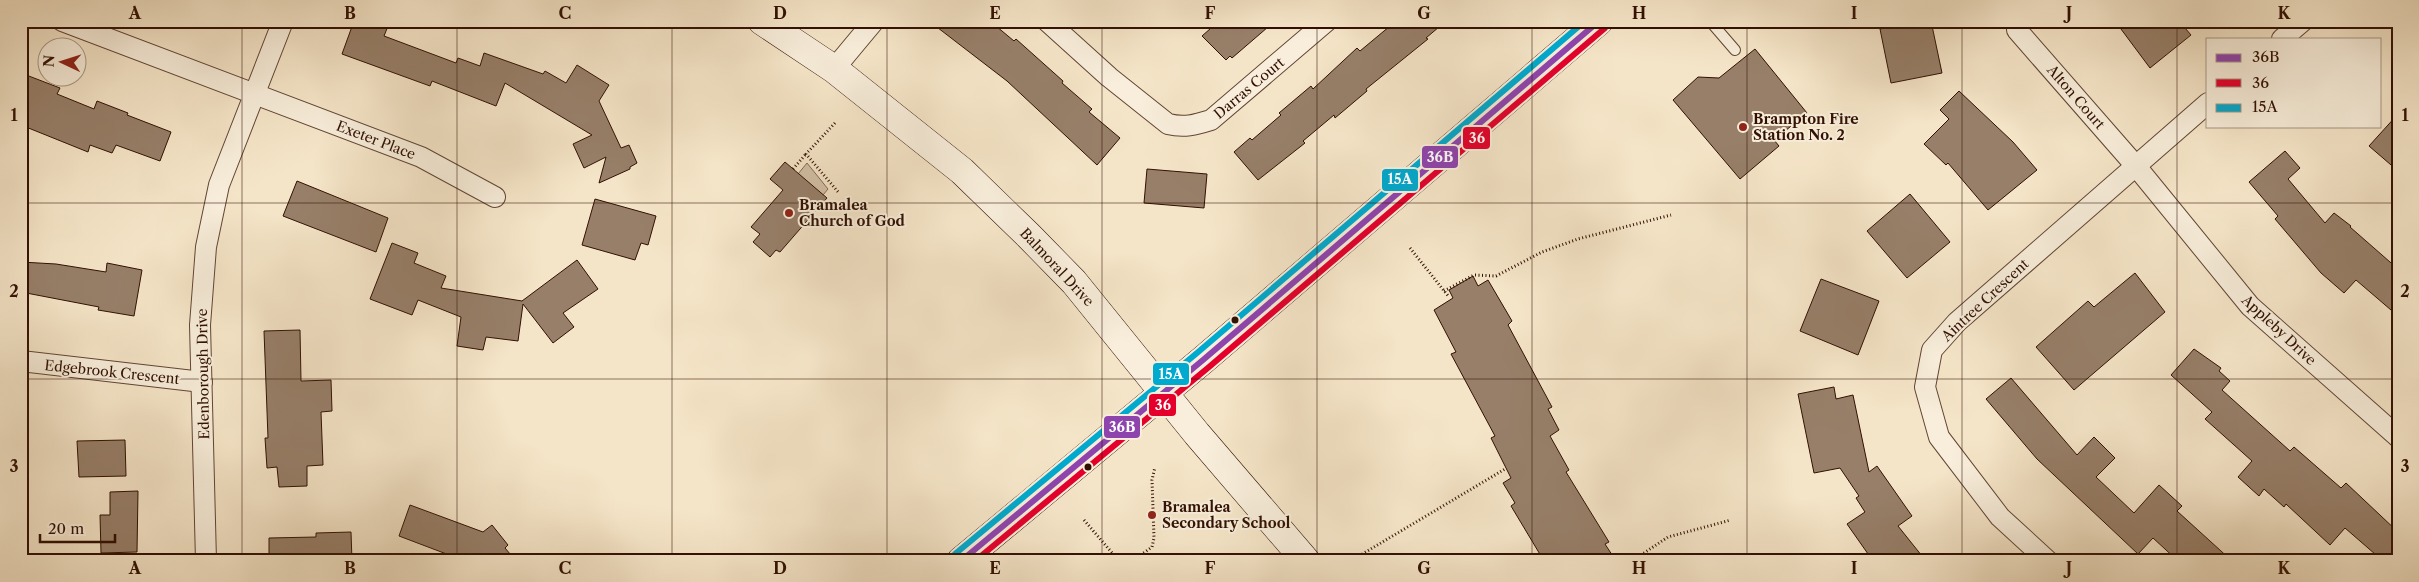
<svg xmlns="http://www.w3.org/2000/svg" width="2419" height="582" viewBox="0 0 2419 582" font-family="'Libre Caslon Text',serif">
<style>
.green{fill:#d4c1a7;stroke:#826855}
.building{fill:#977f69;stroke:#311003}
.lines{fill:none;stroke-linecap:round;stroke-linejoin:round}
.lane-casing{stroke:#624534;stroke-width:12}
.street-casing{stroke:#624534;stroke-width:22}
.secondary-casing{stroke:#311003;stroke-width:29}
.path{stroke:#311003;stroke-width:3;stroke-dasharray:1 2.5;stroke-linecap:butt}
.lane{stroke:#f8eedb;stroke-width:10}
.street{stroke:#f8eedb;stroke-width:20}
.secondary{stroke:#f8eedb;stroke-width:28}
.bus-1-casing{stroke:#f8eedb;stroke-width:10}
.bus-2-casing{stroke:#f8eedb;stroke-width:10}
.bus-3-casing{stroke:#f8eedb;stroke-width:10}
.bus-1{stroke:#8e44ad;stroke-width:6}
.bus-2{stroke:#e4002b;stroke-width:6}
.bus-3{stroke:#00a9ce;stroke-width:6}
.grid{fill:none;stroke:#311003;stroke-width:1;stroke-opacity:0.55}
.poi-dot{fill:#8f2418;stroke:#f8eedb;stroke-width:2}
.bus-dot{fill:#311003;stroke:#f8eedb;stroke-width:2}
.labels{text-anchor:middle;stroke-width:4;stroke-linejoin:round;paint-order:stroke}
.street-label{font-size:14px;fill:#311003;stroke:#f8eedb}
.poi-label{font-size:14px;font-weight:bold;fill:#311003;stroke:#f8eedb;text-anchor:start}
.line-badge{stroke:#f8eedb;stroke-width:2}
.badge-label{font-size:14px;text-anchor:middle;font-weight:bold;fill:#fff}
.neatline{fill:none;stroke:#311003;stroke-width:2}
.grid-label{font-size:16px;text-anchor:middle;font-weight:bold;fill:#311003}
</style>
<rect width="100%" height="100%" fill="#f5e5c8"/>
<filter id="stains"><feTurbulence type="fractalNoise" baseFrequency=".004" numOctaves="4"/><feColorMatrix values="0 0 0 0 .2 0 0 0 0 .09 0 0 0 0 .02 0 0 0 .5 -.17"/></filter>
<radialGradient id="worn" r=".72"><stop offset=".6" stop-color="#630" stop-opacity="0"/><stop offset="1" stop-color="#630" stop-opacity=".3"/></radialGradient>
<polygon class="green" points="807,163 828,189 823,195 798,174"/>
<g class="building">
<polygon points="354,21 390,21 384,36 456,63 458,58 480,66 484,53 543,74 545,71 566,83 577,65 609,85 599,101 621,148 629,145 637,163 630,167 630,169 599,183 606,157 584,168 573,144 592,135 505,83 496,106 432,81 430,86 342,54"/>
<polygon points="929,21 990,21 1014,41 1016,39 1063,81 1062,83 1092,109 1089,112 1120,138 1097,165 1007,81"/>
<polygon points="1219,21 1275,21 1232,58 1230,56 1226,60 1202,36"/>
<polygon points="1396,21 1446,21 1426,38 1428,39 1366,89 1367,91 1335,118 1334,115 1303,141 1305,143 1258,180 1234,152 1250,138 1252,140 1281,115 1279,113 1311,86 1313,89 1357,48 1360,51"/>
<polygon points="1917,21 1931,21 1942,73 1891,83 1880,29"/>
<polygon points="2115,21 2179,21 2191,35 2150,68"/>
<polygon points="1755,49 1807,113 1774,140 1779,146 1740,179 1673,100 1698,77 1719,78"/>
<polygon points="21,73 60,88 57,94 94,109 97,101 128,113 127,115 171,132 160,161 116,145 112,153 90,145 88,152 21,125"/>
<polygon points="1959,91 2013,142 2037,170 1988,210 1948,163 1946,165 1924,144 1949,119 1940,110"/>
<polygon points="2398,114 2398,171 2369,146"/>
<polygon points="2285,151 2300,168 2288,179 2325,223 2334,213 2351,226 2350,227 2398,269 2398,316 2356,280 2344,293 2321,273 2275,219 2278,216 2249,182"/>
<polygon points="785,162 827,198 780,252 776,250 770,257 753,242 760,234 751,227 783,190 770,179"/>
<polygon points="1147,169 1207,174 1204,208 1144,203"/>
<polygon points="297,181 388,218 376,252 283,216"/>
<polygon points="1910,194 1950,242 1907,278 1867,231"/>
<polygon points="595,199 656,216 648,245 641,243 635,260 582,245"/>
<polygon points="392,243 418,253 414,263 446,276 441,288 522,301 577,260 598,289 563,313 574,327 553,343 523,304 518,341 486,337 483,350 457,346 461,317 418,300 412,315 370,299"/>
<polygon points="21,262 56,264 106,272 107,263 142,270 134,316 98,310 99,307 21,292"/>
<polygon points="2135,273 2165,312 2074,390 2036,347 2088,301 2094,307"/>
<polygon points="1473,276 1478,286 1488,280 1512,321 1508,325 1552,407 1548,409 1559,430 1550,436 1569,470 1566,472 1609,542 1605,544 1616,561 1544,561 1511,506 1515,503 1503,483 1511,478 1491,438 1495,436 1451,354 1456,352 1434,310 1453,298 1449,290"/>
<polygon points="1821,279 1879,301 1858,355 1800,331"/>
<polygon points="300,330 301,381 331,380 332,411 321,412 323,465 307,466 307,486 279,487 277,467 267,468 265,438 268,438 264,331"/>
<polygon points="2194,349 2221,368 2219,371 2230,381 2222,390 2290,451 2294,447 2341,488 2346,483 2398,532 2398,561 2383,561 2345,528 2330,545 2286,504 2284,507 2264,489 2259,496 2238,477 2252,461 2205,419 2212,412 2171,375"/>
<polygon points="2011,378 2077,455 2094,437 2115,458 2096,477 2134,513 2159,485 2182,506 2177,511 2232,561 2178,561 2153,538 2138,554 2037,459 1986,399"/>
<polygon points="1834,387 1836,399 1853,395 1869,472 1877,466 1912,516 1898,526 1926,561 1873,561 1847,524 1865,512 1856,498 1859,496 1840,468 1814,473 1798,394"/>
<polygon points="125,440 126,476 79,477 77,441"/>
<polygon points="138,491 137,552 101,553 100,515 110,515 110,492"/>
<polygon points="410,505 483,532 492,525 508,545 505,548 516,561 465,561 399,536"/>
<polygon points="351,532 352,561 269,561 269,538 316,537 316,533"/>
</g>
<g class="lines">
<g class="lane-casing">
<polyline id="lane" points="1710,21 1735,50"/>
</g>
<g class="street-casing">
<g id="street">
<polyline points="62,21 421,157 495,197"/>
<path d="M1047,21L1109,77L1168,124C1184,128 1195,125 1211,120L1327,21"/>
<polyline points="2017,30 2135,165 2250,306 2398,437"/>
<polyline points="2282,39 2303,21"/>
<polyline points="834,69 874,21"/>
<polyline points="21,361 202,382"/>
<polyline points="206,561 200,325 206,247 219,185 283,21"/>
<polyline points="2048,561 2000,517 1939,437 1925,387 1932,350 1957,322 2208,103"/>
</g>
</g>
<g class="secondary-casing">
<g id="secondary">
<polyline points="762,21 834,69 962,171 1029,236 1074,282 1197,434 1306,561"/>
<polyline points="961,561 1203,360 1599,21"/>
</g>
</g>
<g class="path">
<polyline points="835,123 806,154 839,193"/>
<polyline points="793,169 806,154"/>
<polyline points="1410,248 1449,297"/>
<polyline points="1444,291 1474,275 1496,276 1542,252 1578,239 1671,215"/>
<polyline points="1084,520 1119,561"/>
<polyline points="1359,556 1505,469"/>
<polyline points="1132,561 1152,547 1154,538 1152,480 1155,467"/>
<polyline points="1632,561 1668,537 1731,520"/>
</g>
<use href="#lane" class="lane"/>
<use href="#street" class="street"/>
<use href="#secondary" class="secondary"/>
<g class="bus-1-casing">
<polyline id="bus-1" points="961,561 1203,360 1599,21"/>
</g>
<g class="bus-2-casing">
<polyline id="bus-2" points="975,561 1209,367 1605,28"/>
</g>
<g class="bus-3-casing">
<polyline id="bus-3" points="955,554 1197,353 1585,21"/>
</g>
<use href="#bus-1" class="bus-1"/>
<use href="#bus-2" class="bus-2"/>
<use href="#bus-3" class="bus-3"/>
</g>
<path class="grid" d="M242,21V561M457,21V561M672,21V561M887,21V561M1102,21V561M1317,21V561M1532,21V561M1747,21V561M1962,21V561M2177,21V561M21,203H2398M21,379H2398"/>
<g class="poi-dot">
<circle cx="1743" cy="127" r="5"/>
<circle cx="789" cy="213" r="5"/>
<circle cx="1152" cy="515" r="5"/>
</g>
<g class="bus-dot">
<circle cx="1235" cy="320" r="4.5"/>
<circle cx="1088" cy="467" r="4.5"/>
</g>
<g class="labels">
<g class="street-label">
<text transform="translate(1249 88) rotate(-40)" y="5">Darras Court</text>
<text transform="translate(2076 97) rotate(49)" y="5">Alton Court</text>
<text transform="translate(376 140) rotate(21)" y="5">Exeter Place</text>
<text transform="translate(1057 267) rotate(47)" y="5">Balmoral Drive</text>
<text transform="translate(1985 300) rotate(-43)" y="5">Aintree Crescent</text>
<text transform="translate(2279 330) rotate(43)" y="5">Appleby Drive</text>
<text transform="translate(112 372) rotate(6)" y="5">Edgebrook Crescent</text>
<text transform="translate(203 374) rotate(-91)" y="5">Edenborough Drive</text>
</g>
<g class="poi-label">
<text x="1753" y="124">Brampton Fire<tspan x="1753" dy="16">Station No. 2</tspan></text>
<text x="799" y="210">Bramalea<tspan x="799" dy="16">Church of God</tspan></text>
<text x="1162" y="512">Bramalea<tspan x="1162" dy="16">Secondary School</tspan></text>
</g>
</g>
<g class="line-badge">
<rect x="1462" y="126" width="29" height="24" rx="5" fill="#e4002b"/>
<rect x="1421" y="145" width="38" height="24" rx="5" fill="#8e44ad"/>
<rect x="1381" y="168" width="38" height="24" rx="5" fill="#00a9ce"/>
<rect x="1152" y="362" width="38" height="24" rx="5" fill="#00a9ce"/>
<rect x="1148" y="393" width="29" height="24" rx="5" fill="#e4002b"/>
<rect x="1103" y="415" width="38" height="24" rx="5" fill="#8e44ad"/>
</g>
<g class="badge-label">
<text x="1477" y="143">36</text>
<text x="1440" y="162">36B</text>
<text x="1400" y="184">15A</text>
<text x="1171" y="379">15A</text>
<text x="1163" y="410">36</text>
<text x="1122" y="432">36B</text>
</g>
<rect width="2419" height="582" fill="none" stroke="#f5e5c8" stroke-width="55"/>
<rect x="2206" y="38" width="175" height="90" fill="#f8eedb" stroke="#a89585"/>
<rect x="2216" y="54" width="25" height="8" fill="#8e44ad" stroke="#a89585"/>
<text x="2252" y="62" font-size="15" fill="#311003">36B</text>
<rect x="2216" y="79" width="25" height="8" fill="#e4002b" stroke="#a89585"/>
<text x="2252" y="88" font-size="15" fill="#311003">36</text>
<rect x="2216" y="104" width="25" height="8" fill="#00a9ce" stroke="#a89585"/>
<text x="2252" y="112" font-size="15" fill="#311003">15A</text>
<g transform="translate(62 62) rotate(274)"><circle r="24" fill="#f8eedb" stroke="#a89585"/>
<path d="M0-4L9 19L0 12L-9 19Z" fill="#8f2418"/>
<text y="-8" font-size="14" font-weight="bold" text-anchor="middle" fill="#311003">N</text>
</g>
<path d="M40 534v8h75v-8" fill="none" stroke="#311003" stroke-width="2.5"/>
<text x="48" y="534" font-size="15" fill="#311003" stroke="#f8eedb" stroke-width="4" paint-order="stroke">20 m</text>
<rect x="28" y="28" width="2364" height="526" class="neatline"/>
<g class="grid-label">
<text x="135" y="19">A</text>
<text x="350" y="19">B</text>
<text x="565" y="19">C</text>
<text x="780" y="19">D</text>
<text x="995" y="19">E</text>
<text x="1210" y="19">F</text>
<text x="1424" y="19">G</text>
<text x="1639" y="19">H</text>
<text x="1854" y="19">I</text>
<text x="2069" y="19">J</text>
<text x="2284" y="19">K</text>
<text x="14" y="121">1</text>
<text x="2405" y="121">1</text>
<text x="14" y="297">2</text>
<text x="2405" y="297">2</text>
<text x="14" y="472">3</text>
<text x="2405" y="472">3</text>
<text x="135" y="574">A</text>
<text x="350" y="574">B</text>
<text x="565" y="574">C</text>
<text x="780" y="574">D</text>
<text x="995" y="574">E</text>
<text x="1210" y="574">F</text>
<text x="1424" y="574">G</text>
<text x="1639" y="574">H</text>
<text x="1854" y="574">I</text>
<text x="2069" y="574">J</text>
<text x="2284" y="574">K</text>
</g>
<rect width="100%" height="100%" filter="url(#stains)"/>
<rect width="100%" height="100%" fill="url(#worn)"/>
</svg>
